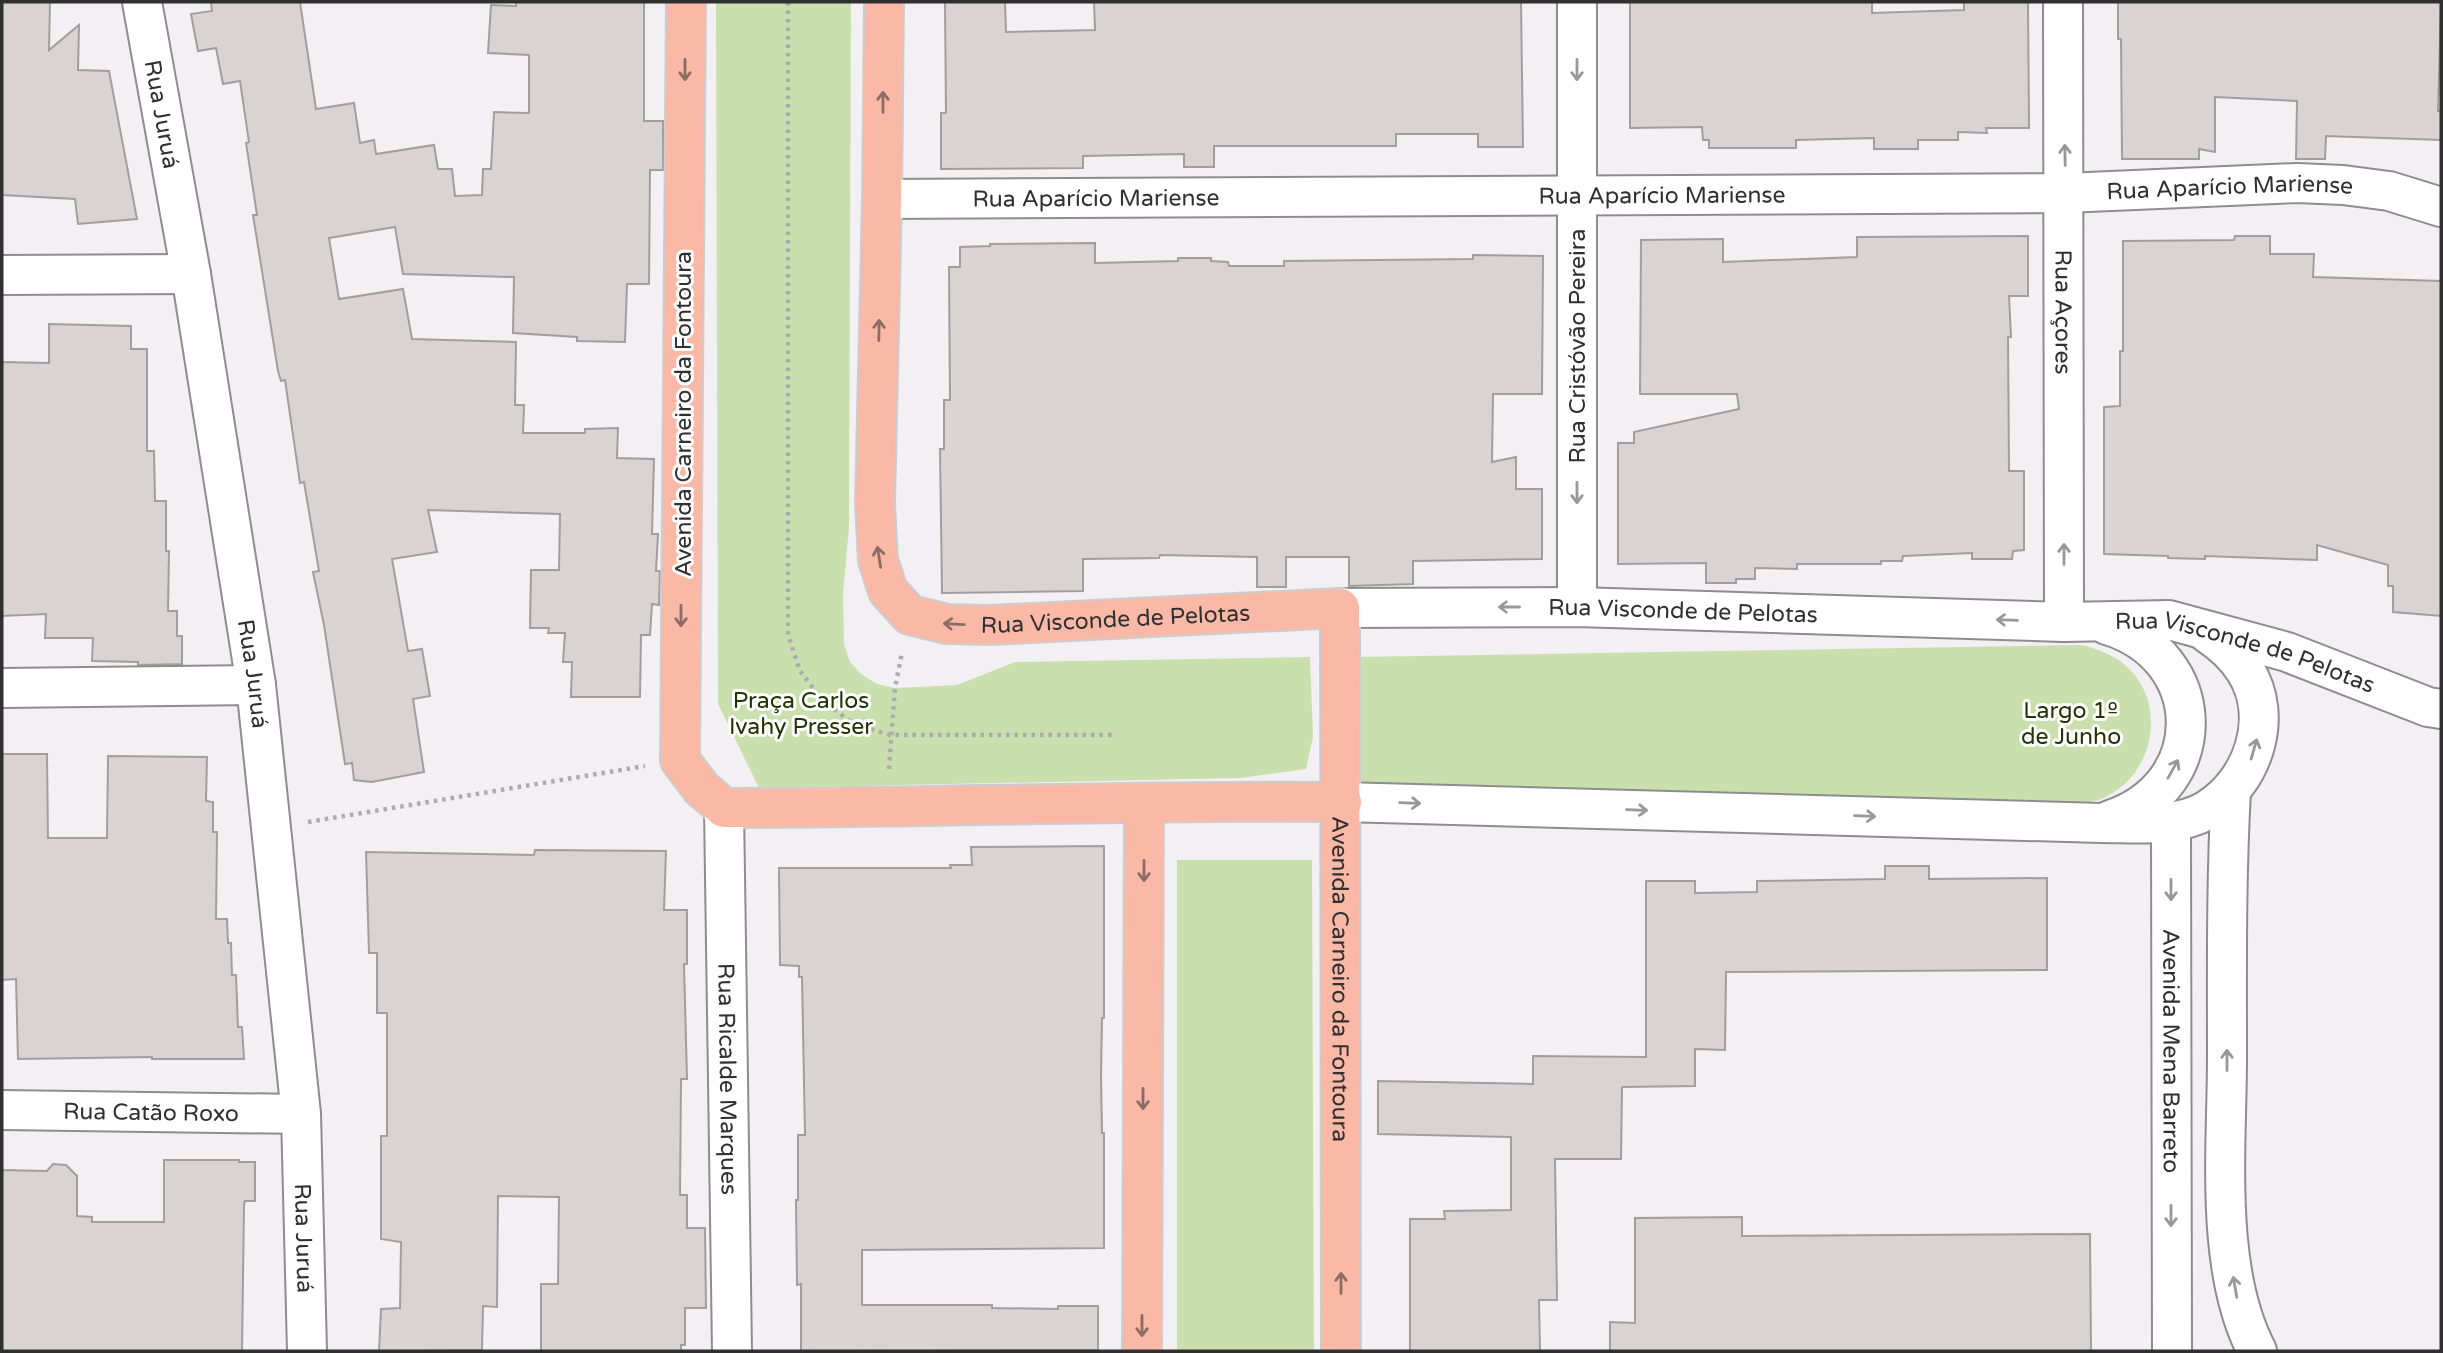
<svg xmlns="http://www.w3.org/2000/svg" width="2443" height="1353" viewBox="0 0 2443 1353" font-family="'Varela Round',sans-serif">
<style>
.green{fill:#c9e0ae}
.building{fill:#d9d4d3;stroke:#a29e9c;stroke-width:2}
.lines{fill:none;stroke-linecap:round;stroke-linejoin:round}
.minor-casing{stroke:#8f8c8f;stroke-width:42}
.major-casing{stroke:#cecdce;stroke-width:42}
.path{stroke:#adabad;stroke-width:4.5;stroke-dasharray:3.5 5;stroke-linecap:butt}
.minor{stroke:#fff;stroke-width:38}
.major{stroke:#fab8a6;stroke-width:38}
.oneway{stroke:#8b6d66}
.oneway2{stroke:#989898}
.labels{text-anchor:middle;stroke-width:6;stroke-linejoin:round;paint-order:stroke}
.street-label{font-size:23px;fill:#313031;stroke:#fffeff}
.park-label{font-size:23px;fill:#213300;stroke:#fffeff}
</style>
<rect width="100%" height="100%" fill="#f3f0f3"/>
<g class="green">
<polygon points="716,2 851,2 849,527 843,594 844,644 850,662 861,674 877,684 895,688 957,685 1015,662 1310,657 1313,737 1306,769 1240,778 759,788 718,704"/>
<path d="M2083,645C2099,650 2113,654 2126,666C2166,701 2156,768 2111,794C2104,799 2094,801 2085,803L1362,784L1357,737L1354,657Z"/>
<polygon points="1177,860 1312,860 1314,1351 1177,1351"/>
</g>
<g class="building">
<polygon points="2,2 50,2 49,50 79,25 78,70 109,71 137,219 78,224 75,199 2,195"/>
<polygon points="211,2 300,2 316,109 354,103 360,143 374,140 376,154 434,145 438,169 452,169 455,196 482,195 483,169 491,169 494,112 529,113 529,55 488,53 491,5 516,6 516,2 644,2 644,121 663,121 663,170 650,170 649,284 627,284 625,342 577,341 577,337 513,333 514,277 403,274 395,227 329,238 339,299 403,289 412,339 516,342 515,405 524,405 523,433 585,433 585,429 618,428 617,458 654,459 652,534 658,534 656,571 660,571 659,605 652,604 650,635 641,635 640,697 571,697 572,662 563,662 565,633 548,633 549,628 530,628 531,570 559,570 560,514 428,510 437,552 392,559 408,651 422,649 430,696 413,699 424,772 372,782 354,780 352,763 345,764 324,625 313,572 319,571 304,482 300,483 285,380 281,381 278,371 253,215 257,215 246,143 249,142 240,81 223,84 216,48 198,51 191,14 212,11"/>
<polygon points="945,2 1005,2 1006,32 1095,30 1094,2 1521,2 1523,147 1478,147 1478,134 1396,134 1396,146 1214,146 1214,167 1184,167 1184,154 1083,156 1083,168 941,169 941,113 946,113"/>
<polygon points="1630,2 1872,2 1872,13 1964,10 1964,2 2028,2 2029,128 1986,128 1987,133 1958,132 1958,140 1918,140 1918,149 1874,149 1874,138 1796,140 1796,148 1709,148 1709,140 1703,140 1702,127 1630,128"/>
<polygon points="2118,2 2441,2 2438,111 2441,111 2441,140 2326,136 2325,159 2296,159 2297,101 2215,97 2215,152 2199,149 2199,159 2122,159 2121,39 2118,39"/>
<polygon points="2028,236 2028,296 2009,296 2011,337 2008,337 2009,471 2024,471 2024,550 2013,551 2012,559 1972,559 1972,553 1903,556 1902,561 1881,561 1881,564 1797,564 1797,569 1755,568 1755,579 1736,579 1736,583 1706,583 1706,563 1618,564 1618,443 1634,443 1634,432 1739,409 1737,394 1640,394 1641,240 1723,239 1723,262 1857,257 1857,237"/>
<polygon points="2235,236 2270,236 2270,254 2314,254 2313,277 2441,281 2441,616 2393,612 2393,586 2388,586 2388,565 2317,545 2317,560 2205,556 2205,559 2168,558 2168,556 2104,554 2104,407 2120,406 2120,351 2123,351 2123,241 2234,240"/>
<polygon points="1095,243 1095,263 1178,261 1178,258 1211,258 1211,261 1228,262 1229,266 1284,266 1284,261 1473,259 1473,255 1543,256 1542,394 1493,394 1492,462 1516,457 1516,489 1542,489 1542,559 1413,561 1413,584 1349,586 1349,557 1286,557 1286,587 1257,587 1257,557 1160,555 1159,558 1083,559 1083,591 942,593 940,449 944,449 944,400 950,400 949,267 960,267 960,247 990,246 990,244"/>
<polygon points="49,324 131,326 131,349 147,349 147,451 154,451 155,501 166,501 166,551 169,551 168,611 177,611 177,636 182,636 182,664 138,665 138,662 92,661 93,638 45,638 46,614 2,616 2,362 49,363"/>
<polygon points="2,754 47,754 48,838 107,838 108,756 207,757 206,801 213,802 213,832 217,832 216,919 227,919 228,943 231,943 232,975 236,975 238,1027 242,1027 244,1059 152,1059 152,1057 18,1059 16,979 2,980"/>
<polygon points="1104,846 1104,1018 1102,1018 1101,1076 1102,1133 1104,1133 1104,1248 862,1250 862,1305 992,1305 992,1308 1058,1309 1058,1306 1098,1306 1098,1350 801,1351 801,1284 797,1285 796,1200 798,1200 798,1135 805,1135 802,977 799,977 799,966 780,965 779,868 951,868 950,865 972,865 971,847"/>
<polygon points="535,850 666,851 664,910 687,910 687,964 684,964 687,1079 681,1079 680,1195 687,1195 687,1228 705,1228 706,1308 685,1308 685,1345 681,1345 681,1351 541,1351 541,1284 558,1284 559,1197 498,1196 497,1307 483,1306 482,1350 379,1351 381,1309 400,1308 401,1242 381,1239 381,1136 387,1136 387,1013 377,1013 377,953 369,953 366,852 534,855"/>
<polygon points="1885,866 1929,866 1929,879 2047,878 2047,970 1726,972 1725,1050 1695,1049 1695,1086 1622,1087 1621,1159 1555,1159 1557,1300 1539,1300 1540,1351 1410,1351 1410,1219 1445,1219 1444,1211 1511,1210 1511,1137 1378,1134 1378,1081 1533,1084 1533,1056 1646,1057 1646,881 1695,881 1695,893 1757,892 1757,881 1885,879"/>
<polygon points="164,1160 239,1160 239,1162 255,1162 255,1201 245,1201 244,1205 242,1351 2,1351 2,1170 47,1171 53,1164 66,1165 77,1176 77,1216 92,1217 92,1222 164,1222"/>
<polygon points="1742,1217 1742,1236 2090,1234 2091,1351 1610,1351 1610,1322 1635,1323 1635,1218"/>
</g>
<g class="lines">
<g class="minor-casing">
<g id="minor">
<path id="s1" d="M142,2L191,274L256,685L301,1114L307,1351"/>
<path id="s2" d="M2063,2L2064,622"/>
<path id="s3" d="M882,199L2065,193L2297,183L2343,185L2389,191L2441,207"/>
<polyline points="2,275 191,274"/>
<polyline points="1577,607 1577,2"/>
<path id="s4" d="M1340,608L1577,607L2064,622L2169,620L2287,652L2428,707L2441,709"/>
<path d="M2107,625C2210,656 2213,786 2110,820"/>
<polyline points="2,688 256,685"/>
<path d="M2231,791C2226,880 2227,969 2227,1057C2227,1149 2214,1269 2257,1351"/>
<path d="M1342,802L2102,823C2135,823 2177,828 2207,810C2253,782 2275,717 2245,670C2235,654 2222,643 2207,633"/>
<path id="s5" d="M724,808L732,1351"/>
<path id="s6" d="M2171,822L2172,1351"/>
<path id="s7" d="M2,1110L301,1114"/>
</g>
</g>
<g class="major-casing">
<g id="major">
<path d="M686,2L680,760L701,788L724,808C930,808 1136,800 1342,802"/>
<path id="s8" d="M884,2L882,199L875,504L878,560L888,591L910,615L947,624L990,625L1340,608L1341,1351"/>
<polyline points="1142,1351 1144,803"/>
</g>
</g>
<g class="path">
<polyline points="788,2 788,635 800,671 823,701 854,724 890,735 1114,735"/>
<polyline points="889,769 895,688 902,652"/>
<polyline points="308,822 645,766"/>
</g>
<use href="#minor" class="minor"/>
<use href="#major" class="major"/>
</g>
<defs><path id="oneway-shaft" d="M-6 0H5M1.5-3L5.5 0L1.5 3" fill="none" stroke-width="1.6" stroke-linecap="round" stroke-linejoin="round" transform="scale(1.75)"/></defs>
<g class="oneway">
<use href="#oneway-shaft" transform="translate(685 70) rotate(90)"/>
<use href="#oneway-shaft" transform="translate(883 102) rotate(-90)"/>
<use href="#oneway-shaft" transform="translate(879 330) rotate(-89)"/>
<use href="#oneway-shaft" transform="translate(879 557) rotate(-99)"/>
<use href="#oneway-shaft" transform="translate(681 616) rotate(90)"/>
<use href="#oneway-shaft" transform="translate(954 624) rotate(-177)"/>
<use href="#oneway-shaft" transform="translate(1144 871) rotate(90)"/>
<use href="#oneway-shaft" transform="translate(1143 1099) rotate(90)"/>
<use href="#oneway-shaft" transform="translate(1341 1283) rotate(-90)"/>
<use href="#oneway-shaft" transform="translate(1142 1326) rotate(90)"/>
</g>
<g class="oneway2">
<use href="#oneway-shaft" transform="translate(1577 70) rotate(90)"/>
<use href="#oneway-shaft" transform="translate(2065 155) rotate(-91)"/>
<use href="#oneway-shaft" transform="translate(1577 493) rotate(90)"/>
<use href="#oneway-shaft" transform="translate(2064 554) rotate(-90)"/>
<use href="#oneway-shaft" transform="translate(1509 607) rotate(180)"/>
<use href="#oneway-shaft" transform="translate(2007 620) rotate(-178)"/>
<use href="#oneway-shaft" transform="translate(2254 749) rotate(-74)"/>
<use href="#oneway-shaft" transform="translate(2173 769) rotate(-61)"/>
<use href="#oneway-shaft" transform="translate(1410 803) rotate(2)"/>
<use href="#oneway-shaft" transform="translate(1637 810) rotate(2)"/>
<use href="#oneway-shaft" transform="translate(1865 816) rotate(2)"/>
<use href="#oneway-shaft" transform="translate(2171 890) rotate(90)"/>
<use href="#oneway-shaft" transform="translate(2227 1060) rotate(-90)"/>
<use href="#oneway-shaft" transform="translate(2171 1216) rotate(90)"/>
<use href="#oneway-shaft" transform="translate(2235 1287) rotate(-100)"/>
</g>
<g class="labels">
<g class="street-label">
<text dy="8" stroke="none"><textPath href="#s1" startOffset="114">Rua Juruá</textPath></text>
<text dy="8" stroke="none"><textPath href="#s3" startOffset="1348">Rua Aparício Mariense</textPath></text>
<text dy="8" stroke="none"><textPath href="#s3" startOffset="780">Rua Aparício Mariense</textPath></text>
<text dy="8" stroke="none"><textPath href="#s3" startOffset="214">Rua Aparício Mariense</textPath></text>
<text dy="8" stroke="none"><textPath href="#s2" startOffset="310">Rua Açores</textPath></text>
<text transform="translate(1577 346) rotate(-90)" y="8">Rua Cristóvão Pereira</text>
<text transform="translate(683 414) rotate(-90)" y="8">Avenida Carneiro da Fontoura</text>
<text dy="8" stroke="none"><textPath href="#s4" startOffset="343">Rua Visconde de Pelotas</textPath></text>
<text dy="8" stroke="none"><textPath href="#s8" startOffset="830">Rua Visconde de Pelotas</textPath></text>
<text dy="8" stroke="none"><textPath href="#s4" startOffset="910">Rua Visconde de Pelotas</textPath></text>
<text dy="8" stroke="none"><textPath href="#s1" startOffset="681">Rua Juruá</textPath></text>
<text dy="8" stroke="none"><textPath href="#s8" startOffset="1426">Avenida Carneiro da Fontoura</textPath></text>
<text dy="8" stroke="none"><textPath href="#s6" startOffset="229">Avenida Mena Barreto</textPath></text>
<text dy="8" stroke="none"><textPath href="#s5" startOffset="271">Rua Ricalde Marques</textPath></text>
<text dy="8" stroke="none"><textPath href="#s7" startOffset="149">Rua Catão Roxo</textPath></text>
<text dy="8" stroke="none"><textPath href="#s1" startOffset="1248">Rua Juruá</textPath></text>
</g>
<g class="park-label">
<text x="801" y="708">Praça Carlos<tspan x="801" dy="26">Ivahy Presser</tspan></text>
<text x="2071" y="718">Largo 1º<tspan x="2071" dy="26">de Junho</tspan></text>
</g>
</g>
<rect width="2443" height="1353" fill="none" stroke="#313031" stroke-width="7"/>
</svg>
